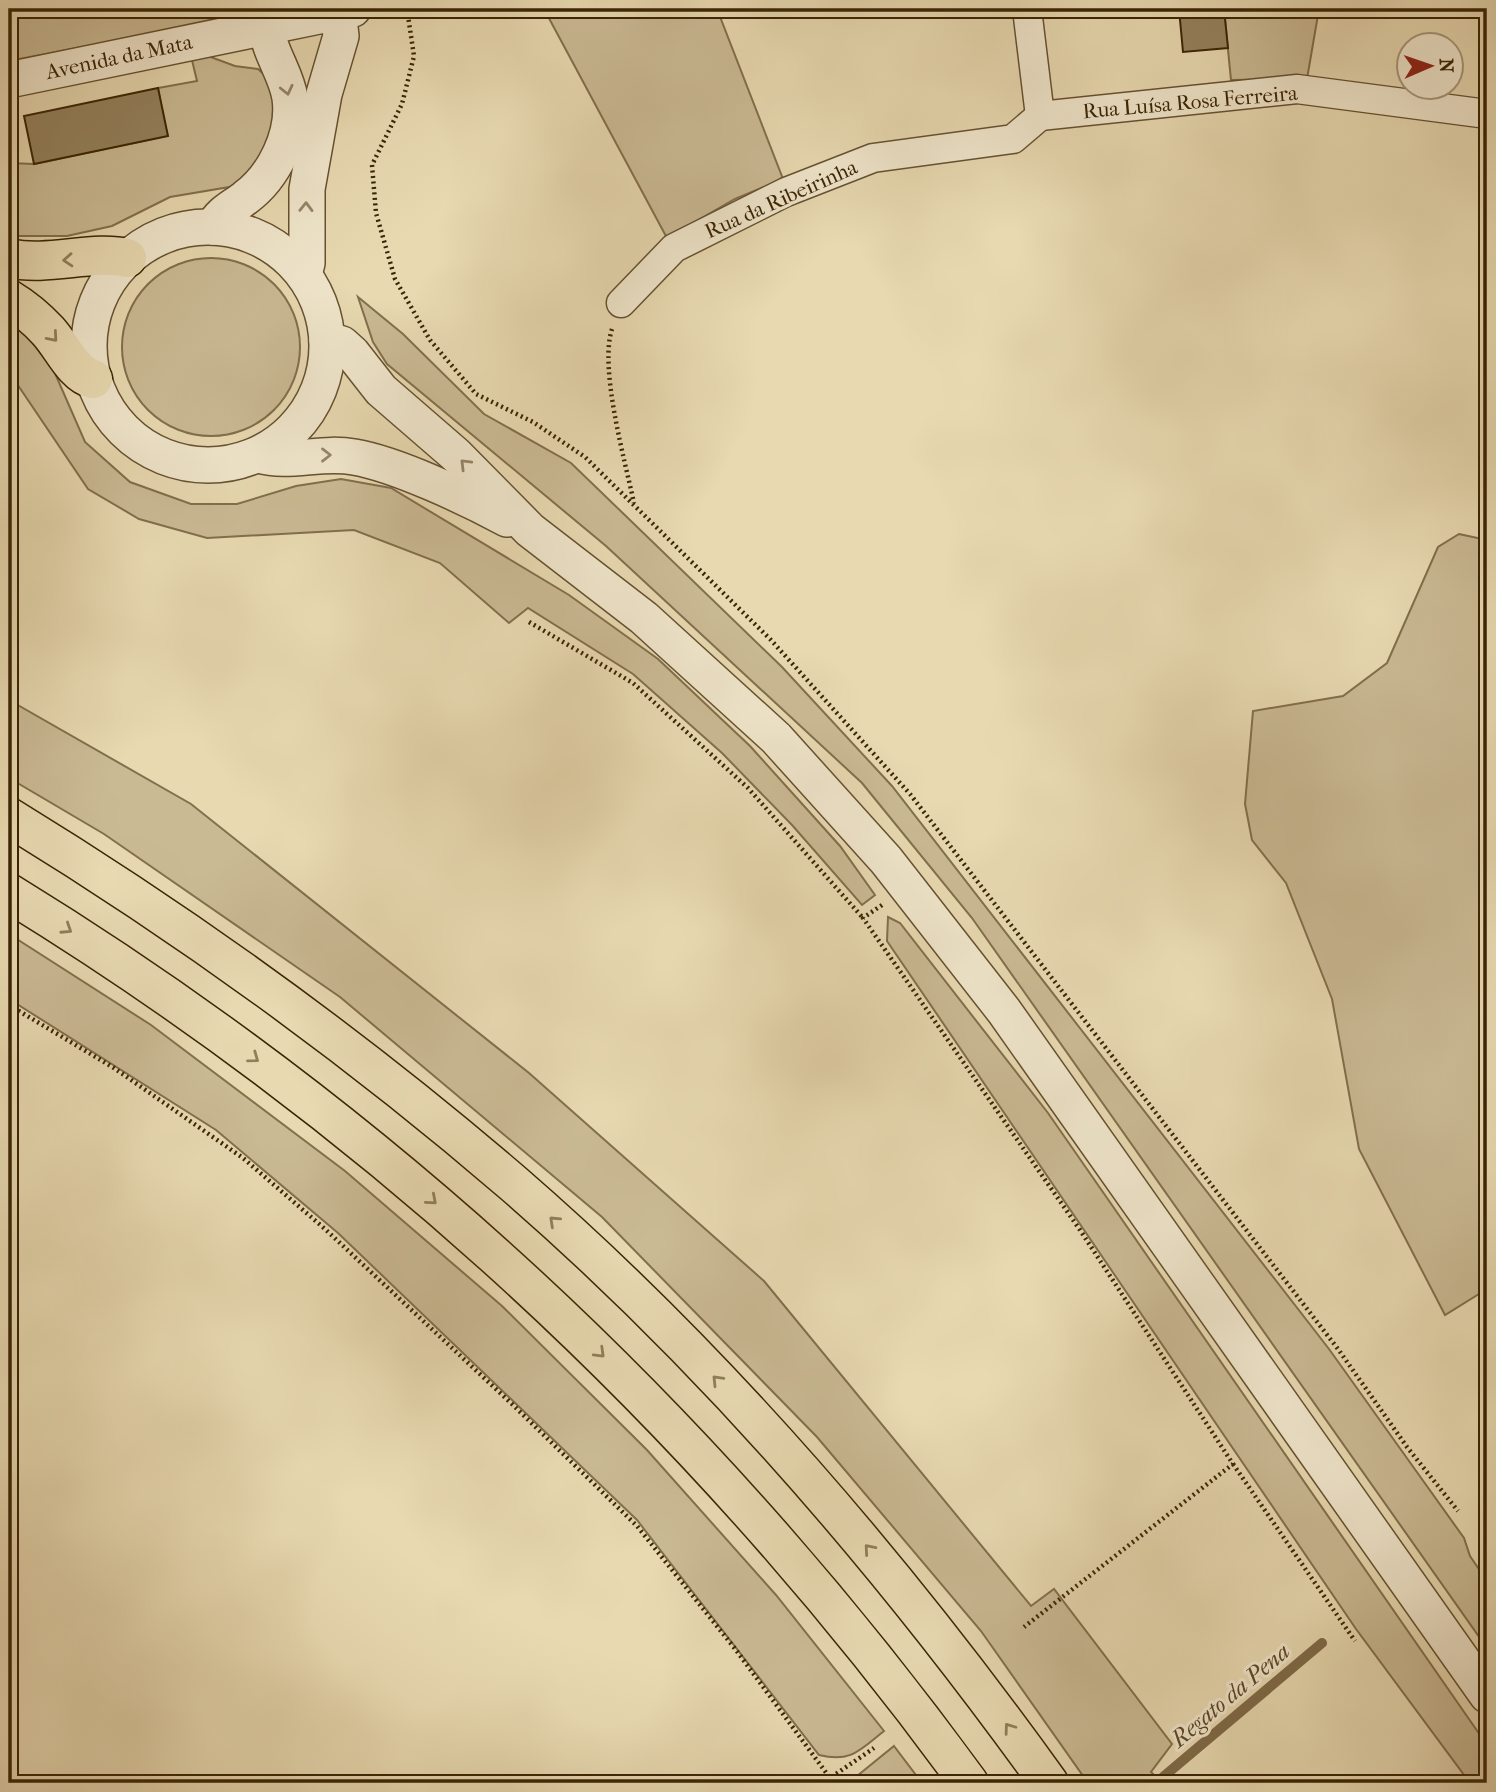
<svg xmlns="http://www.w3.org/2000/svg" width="1496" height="1792" viewBox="0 0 1496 1792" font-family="'IM FELL French Canon',serif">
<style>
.green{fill:#caba94;stroke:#826f4c;stroke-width:2}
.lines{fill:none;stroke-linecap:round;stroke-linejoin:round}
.stream{stroke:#7f6b49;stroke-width:10}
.building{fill:#94825e;stroke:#3a2405;stroke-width:2}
.minor-casing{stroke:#665130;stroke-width:31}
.tertiary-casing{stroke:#665130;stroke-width:38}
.motorway-casing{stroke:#3a2405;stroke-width:41}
.path{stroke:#3a2405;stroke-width:4.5;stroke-dasharray:2 3.5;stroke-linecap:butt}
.minor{stroke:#f0e6cc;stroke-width:28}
.tertiary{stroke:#f0e6cc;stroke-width:35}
.motorway{stroke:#e8d9b1;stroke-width:38}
.oneway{stroke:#958568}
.oneway2{stroke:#917e5b}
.labels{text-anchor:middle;stroke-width:6;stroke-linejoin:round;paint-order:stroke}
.street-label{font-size:21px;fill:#3a2405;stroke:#f0e6cc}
.water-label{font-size:23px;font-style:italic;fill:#5c4827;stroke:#f0e6cc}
</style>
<rect width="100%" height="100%" fill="#e8d9b1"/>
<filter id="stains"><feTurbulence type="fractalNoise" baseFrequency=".00286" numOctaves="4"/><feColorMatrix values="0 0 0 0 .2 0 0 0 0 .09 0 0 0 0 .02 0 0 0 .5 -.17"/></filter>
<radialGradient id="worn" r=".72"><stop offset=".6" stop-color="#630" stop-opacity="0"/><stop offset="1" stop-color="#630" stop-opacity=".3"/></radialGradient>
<g class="green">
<polygon points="9,9 280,9 9,61"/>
<polygon points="544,9 717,9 783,179 735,199 667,238"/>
<polygon points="1224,9 1319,9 1307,79 1231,80"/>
<polygon points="191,56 208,56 235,66 258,69 275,84 281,125 241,185 170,197 112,226 67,236 9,236 9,163 34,164 167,136 158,88 197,81"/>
<circle cx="211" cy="347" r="89"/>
<polygon points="358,297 403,334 484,414 571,463 782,667 892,786 1329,1349 1464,1538 1470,1556 1487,1581 1487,1648 972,918 862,783 606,546 387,364 373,342"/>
<polygon points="9,325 25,333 54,371 85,442 130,482 191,504 237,504 296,486 341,479 391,488 569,595 658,659 750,746 840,846 875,895 862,905 792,825 722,753 633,674 528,608 509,623 440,563 354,530 207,538 139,519 88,489 9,372"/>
<polygon points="1459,534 1487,540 1487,1289 1445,1315 1359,1149 1332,999 1286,883 1252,840 1245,804 1253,711 1343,696 1387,663 1438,547"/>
<polygon points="9,700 191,804 529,1073 764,1281 1031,1606 1054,1589 1172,1744 1151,1772 1162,1783 1088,1783 981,1631 817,1437 602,1217 340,997 104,834 9,778"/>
<polygon points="888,917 900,923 1048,1113 1487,1745 1487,1783 1470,1783 1356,1629 887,941"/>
<path d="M9,934L151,1025L345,1171L502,1306L647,1450L776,1595L884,1731C860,1750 851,1763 819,1755L637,1520L338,1233L216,1130L9,999Z"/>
<polygon points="894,1746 922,1783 856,1783 857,1776"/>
</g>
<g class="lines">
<polyline class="stream" points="1163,1777 1322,1643"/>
</g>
<g class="building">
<polygon points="1179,9 1224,9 1228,48 1183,52"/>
<polygon points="158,88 168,136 34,164 24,116"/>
</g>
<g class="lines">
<g class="minor-casing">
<g id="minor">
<polyline points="1027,9 1040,116"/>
<polyline points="1040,116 1297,89 1487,114"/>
<polyline points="621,303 674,248 786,192 873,158 1013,139 1040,116"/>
</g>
</g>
<g class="tertiary-casing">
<g id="tertiary">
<polyline points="9,80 353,9"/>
<path d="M213,227C221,212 232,208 245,198C274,177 295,134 290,98C286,72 268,52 267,26"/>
<circle cx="208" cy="346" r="119"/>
<polyline points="304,275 307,263 307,189 324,94 341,36 338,11"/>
<polyline points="327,340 342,344 352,353 381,390 456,455 530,530 644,618 776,738 886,860 1004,1011 1487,1695"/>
<path d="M258,455C290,464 321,451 354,457C396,464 468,498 507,519"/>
</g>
</g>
<g class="motorway-casing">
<g id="motorway">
<path d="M9,258C48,267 92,250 127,258"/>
<path d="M9,299C24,308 36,318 48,331C62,346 73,374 93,379"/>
<path d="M9,817C187,926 356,1048 514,1184C717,1360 893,1566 1049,1783"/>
<path d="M9,893C387,1125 708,1425 969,1783"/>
</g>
</g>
<g class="path">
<polyline points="407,9 414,56 402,104 372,165 376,213 395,279 430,340 476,394 533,422 585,457 770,639 910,794 1338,1349 1407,1447 1458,1511"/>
<path d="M612,329C599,368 625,461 634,503"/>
<polyline points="529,622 633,683 748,788 863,918"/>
<polyline points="882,905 863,918 1080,1230 1233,1464 1024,1627"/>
<polyline points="9,1005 114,1068 243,1158 325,1229 513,1405 637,1526 736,1650 830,1778 874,1748"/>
<polyline points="1233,1464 1355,1641"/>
</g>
<use href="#minor" class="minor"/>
<use href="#tertiary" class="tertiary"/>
<use href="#motorway" class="motorway"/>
</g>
<defs><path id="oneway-chevron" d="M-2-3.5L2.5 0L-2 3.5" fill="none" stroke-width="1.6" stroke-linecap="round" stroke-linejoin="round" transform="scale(1.75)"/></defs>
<g class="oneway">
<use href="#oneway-chevron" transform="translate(287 90) rotate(77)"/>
<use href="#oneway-chevron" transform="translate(306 207) rotate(-89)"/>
<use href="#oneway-chevron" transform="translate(326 455)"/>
<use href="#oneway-chevron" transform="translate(465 464) rotate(-135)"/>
</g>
<g class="oneway2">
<use href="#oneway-chevron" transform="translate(68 260) rotate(176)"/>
<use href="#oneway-chevron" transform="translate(53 337) rotate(49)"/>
<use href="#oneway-chevron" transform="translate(67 929) rotate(33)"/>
<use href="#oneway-chevron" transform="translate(254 1058) rotate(36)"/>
<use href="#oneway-chevron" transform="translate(432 1200) rotate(41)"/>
<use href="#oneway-chevron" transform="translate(554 1221) rotate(-137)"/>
<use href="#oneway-chevron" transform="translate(600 1353) rotate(44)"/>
<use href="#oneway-chevron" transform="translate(717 1380) rotate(-134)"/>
<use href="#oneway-chevron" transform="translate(869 1549) rotate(-131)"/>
<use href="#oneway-chevron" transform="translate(1009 1728) rotate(-126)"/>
</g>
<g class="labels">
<g class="street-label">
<text transform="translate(119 57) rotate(-12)" y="7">Avenida da Mata</text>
<text transform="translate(1190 102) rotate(-5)" y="7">Rua Luísa Rosa Ferreira</text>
<text transform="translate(781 199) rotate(-24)" y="7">Rua da Ribeirinha</text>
</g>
<g class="water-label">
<text transform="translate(1230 1695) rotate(-40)" y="8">Regato da Pena</text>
</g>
</g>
<rect width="1496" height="1792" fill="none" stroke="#e8d9b1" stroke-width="35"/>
<rect x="10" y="10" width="1475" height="1771" fill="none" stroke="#3a2405" stroke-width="3.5"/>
<rect x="18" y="18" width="1461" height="1757" fill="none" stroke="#3a2405" stroke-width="2"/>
<g transform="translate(1430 66) rotate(88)"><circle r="33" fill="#f0e6cc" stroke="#a7987c" stroke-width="2"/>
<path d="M0-5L12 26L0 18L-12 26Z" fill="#8f2418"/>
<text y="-10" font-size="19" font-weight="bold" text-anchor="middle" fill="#3a2405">N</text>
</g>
<rect width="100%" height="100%" filter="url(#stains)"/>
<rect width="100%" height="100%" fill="url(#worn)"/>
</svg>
